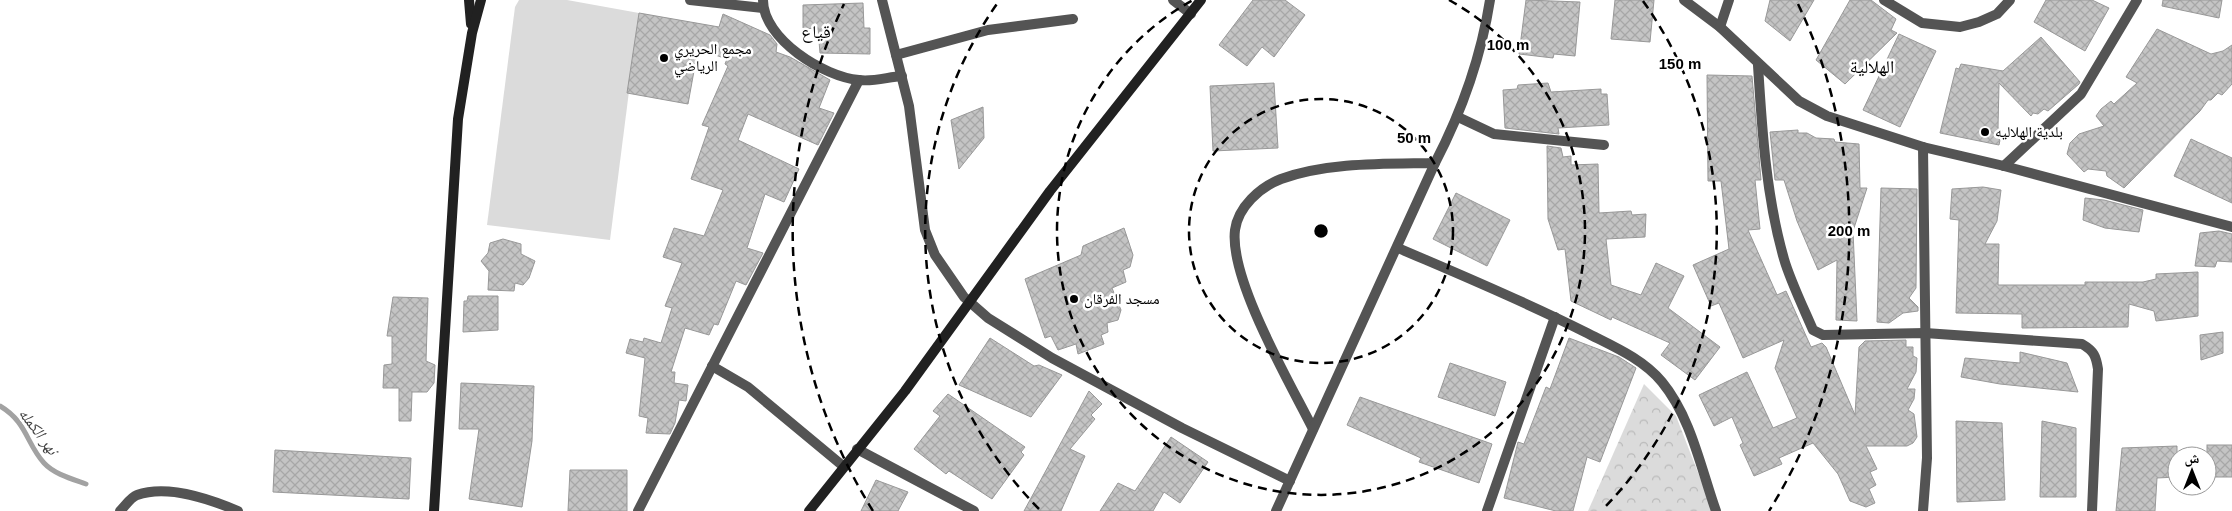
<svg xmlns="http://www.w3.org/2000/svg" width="2232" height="511" viewBox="0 0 2232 511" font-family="Arial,'Noto Naskh Arabic',sans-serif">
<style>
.forest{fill:url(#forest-crowns)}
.pitch{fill:#dbdbdb}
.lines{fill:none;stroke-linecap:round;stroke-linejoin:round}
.stream{stroke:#a2a2a2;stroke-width:5}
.building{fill:url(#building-cross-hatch);stroke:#989898}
.street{stroke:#545454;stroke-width:10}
.secondary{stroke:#212121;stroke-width:10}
.ring{fill:none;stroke:#000;stroke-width:2.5;stroke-dasharray:9 6}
.poi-dot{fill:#000;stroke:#fff;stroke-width:2}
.labels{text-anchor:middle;stroke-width:5;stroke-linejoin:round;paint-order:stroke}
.poi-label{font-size:15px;fill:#000;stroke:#fff;text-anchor:start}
.water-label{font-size:16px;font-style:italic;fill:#434343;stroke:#fff}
.quarter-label{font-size:18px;fill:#000;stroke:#fff}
.centre{fill:#000;stroke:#fff;stroke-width:2.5}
.ring-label{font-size:15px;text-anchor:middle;font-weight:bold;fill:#000;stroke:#fff;stroke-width:5;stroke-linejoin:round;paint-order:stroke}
</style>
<defs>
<pattern id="forest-crowns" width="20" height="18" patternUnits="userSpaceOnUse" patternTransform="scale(1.25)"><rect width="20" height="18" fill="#dbdbdb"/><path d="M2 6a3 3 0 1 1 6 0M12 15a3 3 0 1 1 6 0" fill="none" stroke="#bababa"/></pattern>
<pattern id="building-cross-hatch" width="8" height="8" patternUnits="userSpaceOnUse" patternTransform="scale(1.25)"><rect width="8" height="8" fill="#c4c4c4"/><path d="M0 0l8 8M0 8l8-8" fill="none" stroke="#a7a7a7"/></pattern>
</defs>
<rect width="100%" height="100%" fill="#fff"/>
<polygon class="forest" points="1644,384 1676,416 1713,511 1588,511"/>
<polygon class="pitch" points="519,0 567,0 639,13 610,240 487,225 515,7"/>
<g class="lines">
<path class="stream" d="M0,406C27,422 26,443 44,463C54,474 72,479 86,484"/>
</g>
<g class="building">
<polygon points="1253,0 1285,0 1305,15 1274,57 1262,47 1247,66 1219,45"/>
<polygon points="1526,0 1580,2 1575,56 1554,54 1553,58 1519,54"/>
<polygon points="1615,0 1654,0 1650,42 1611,39"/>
<polygon points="1770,0 1814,0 1790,41 1765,21"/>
<polygon points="1850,0 1871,0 1896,19 1891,30 1897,33 1845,84 1816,60"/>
<polygon points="2046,0 2092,0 2109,8 2085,51 2034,22"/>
<polygon points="2163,0 2222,0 2219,18 2162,6"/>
<polygon points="863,3 864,28 870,28 870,54 820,53 818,29 803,28 803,5"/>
<polygon points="639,13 719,27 723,14 770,35 777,44 776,52 790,57 830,80 819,108 834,113 818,145 748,114 738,140 799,169 784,202 765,194 747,248 763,253 746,285 736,281 718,325 714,324 709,335 685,328 671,372 675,372 674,383 688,385 686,401 679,400 675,423 670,434 646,433 648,418 639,416 645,358 626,353 630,339 643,342 644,338 661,343 672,308 665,306 682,263 663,257 674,228 704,236 723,190 691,179 709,127 702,125 728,66 725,64 727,59 698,49 688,104 627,93"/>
<polygon points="2157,29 2211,54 2223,51 2232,45 2232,84 2222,95 2218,93 2211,100 2208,100 2200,111 2124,188 2107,176 2106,171 2088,169 2084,172 2067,154 2070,143 2079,134 2104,126 2096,116 2101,109 2111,101 2114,104 2137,83 2126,77"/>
<polygon points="1899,34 1936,51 1900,127 1863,110"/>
<polygon points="2041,37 2080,82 2079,84 2048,111 2044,109 2038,114 2033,113 2031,116 1999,83 1998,128 2002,130 1999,145 1940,133 1956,68 1959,69 1961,64 2003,71"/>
<polygon points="1707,75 1752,76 1761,180 1755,180 1760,229 1748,230 1777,295 1786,291 1811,347 1822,343 1826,347 1855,415 1859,347 1865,341 1906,340 1906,347 1913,347 1913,356 1917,358 1916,372 1907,389 1915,389 1914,399 1908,410 1914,414 1917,437 1913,443 1907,446 1866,446 1877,469 1870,472 1876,485 1869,489 1875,503 1866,507 1850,501 1838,474 1813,443 1779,458 1782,464 1754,476 1740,445 1743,443 1732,417 1714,426 1699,395 1747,372 1773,428 1797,418 1775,368 1784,340 1743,358 1719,303 1711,306 1693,265 1729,249 1721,181 1708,181"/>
<polygon points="1274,83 1278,148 1213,151 1210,86"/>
<polygon points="1548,83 1551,92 1601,89 1601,94 1607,94 1609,125 1558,128 1559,134 1505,128 1503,90 1517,89 1518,85"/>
<polygon points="983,107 984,138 959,169 951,120"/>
<polygon points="1798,130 1798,133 1807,133 1816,138 1834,139 1835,142 1859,144 1860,188 1867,188 1853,231 1857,321 1836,320 1837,260 1818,270 1797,221 1784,180 1775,180 1770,132"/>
<polygon points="2191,139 2232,158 2232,203 2174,176"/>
<polygon points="1547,146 1561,148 1563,157 1571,156 1571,165 1598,164 1599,213 1631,211 1632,215 1646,214 1645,237 1606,239 1611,285 1641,295 1656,263 1684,276 1668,308 1720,347 1695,380 1661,355 1670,343 1612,317 1611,320 1571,301 1565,249 1558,250 1548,219"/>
<polygon points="1983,187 2001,190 1997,221 1985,244 1999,244 1998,285 2085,285 2085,282 2143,282 2156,279 2156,274 2198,272 2198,316 2156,321 2154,311 2129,304 2128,327 2022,328 2022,314 1956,313 1959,220 1950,219 1952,189"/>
<polygon points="1881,188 1917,189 1916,288 1909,298 1918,307 1918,311 1903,313 1889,323 1877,322"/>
<polygon points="1456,193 1510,220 1487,266 1433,239"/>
<polygon points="2085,198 2104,200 2143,210 2139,232 2105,228 2083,220"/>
<polygon points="1124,228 1133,255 1130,267 1123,270 1126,282 1112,288 1121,310 1118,320 1107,323 1108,332 1101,335 1104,344 1078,354 1076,344 1058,350 1051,336 1045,338 1025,279 1081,255 1083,246"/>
<polygon points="2219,231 2232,234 2232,262 2217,261 2215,267 2195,266 2200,233"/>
<polygon points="503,239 521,244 521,254 535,261 529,278 523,285 515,283 514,291 488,290 489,271 481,261 488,253 490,243"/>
<polygon points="468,296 498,296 498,330 463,332 464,301 467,301"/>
<polygon points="393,297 428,298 426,361 435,365 434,383 427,392 412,392 411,421 399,421 399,388 383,388 384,365 392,364 392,336 387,336"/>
<polygon points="2223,332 2223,353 2201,360 2200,335"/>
<polygon points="990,338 1034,366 1039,365 1062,375 1031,417 959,385"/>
<polygon points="1569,338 1619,357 1636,368 1600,462 1587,457 1573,511 1556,511 1504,498 1518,442 1524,444 1546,387 1550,389"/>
<polygon points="2020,352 2067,363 2078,392 2000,384 1961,377 1965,358 2020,363"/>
<polygon points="1450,363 1506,382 1495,416 1438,397"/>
<polygon points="461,383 534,386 532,441 522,507 469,499 479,429 459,429"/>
<polygon points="1089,391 1102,404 1091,415 1095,419 1070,449 1085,456 1061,511 1024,511"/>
<polygon points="948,394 1025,447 1021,452 1024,455 992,499 949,471 946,474 914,449 940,416 933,411"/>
<polygon points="1360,397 1492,444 1479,483 1419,462 1421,458 1347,425"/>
<polygon points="1956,421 2002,423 2005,500 1957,502"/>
<polygon points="2042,421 2076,428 2076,497 2040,497"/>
<polygon points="1171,437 1208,462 1180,503 1164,492 1153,511 1100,511 1118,483 1135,491"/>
<rect x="2207" y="445" width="25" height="32"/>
<polygon points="2177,446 2177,477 2157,478 2155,511 2116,511 2122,448"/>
<polygon points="275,450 411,458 409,499 273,492"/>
<polygon points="570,470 627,470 627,511 568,511"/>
<polygon points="876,480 908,492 898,511 861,511"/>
</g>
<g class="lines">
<g class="street">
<polyline points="690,0 763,8"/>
<path d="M763,0C763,39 824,77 859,80C873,82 888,77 902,76"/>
<polyline points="882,0 909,106 925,230 935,255 964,297 988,318 1052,358 1182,428 1290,481"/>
<polyline points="1173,0 1191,14"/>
<polyline points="1684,0 1720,27 1799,101 1827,116 1923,147 2004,166 2232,227"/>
<polyline points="1884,0 1922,23 1960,27 1979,22 1997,14 2010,0"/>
<polyline points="1720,27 1729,0"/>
<polyline points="896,55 988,30 1073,19"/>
<path d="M1758,65C1762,130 1766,196 1784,259C1790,280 1804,309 1813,330L1823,335L1925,333L2082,344C2094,351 2096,356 2098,369L2092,511"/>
<polyline points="1458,117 1494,134 1604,145"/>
<polyline points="2004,166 2081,94 2137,0"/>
<path d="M1398,248C1461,275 1524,301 1585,332C1612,346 1642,358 1662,382C1691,417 1701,469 1716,511"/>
<polyline points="712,366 748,387 843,466"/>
<path d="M1313,429C1290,383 1229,279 1235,230C1238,207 1260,187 1281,179C1329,162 1385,164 1435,163"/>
<polyline points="857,449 974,511"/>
<path d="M120,511C125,506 131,497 137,495C167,484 210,499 238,511"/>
<polyline points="638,511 859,80"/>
<path d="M1276,511L1435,163C1462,111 1481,58 1490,0"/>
<polyline points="1487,511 1555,317"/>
<polyline points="1923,511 1927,458 1923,147"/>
</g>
<g class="secondary">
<polyline points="469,0 471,24"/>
<polyline points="434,511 458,119 472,33 481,0"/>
<polyline points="809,511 905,391 1050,191 1201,0"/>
</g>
</g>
<g class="ring">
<circle cx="1321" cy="231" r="132"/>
<path d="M1449 0A264 264 0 1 1 1193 0"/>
<path d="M1039 509A396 396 0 0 1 999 1M1643 1A396 396 0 0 1 1603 509"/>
<path d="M873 511A528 528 0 0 1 844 4M1798 4A528 528 0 0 1 1769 511"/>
</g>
<g class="poi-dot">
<circle cx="664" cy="58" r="5"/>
<circle cx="1985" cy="132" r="5"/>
<circle cx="1074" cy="299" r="5"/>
</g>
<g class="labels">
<g class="poi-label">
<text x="674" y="54">مجمع الحريري<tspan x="674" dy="17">الرياضي</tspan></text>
<text x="1995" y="137">بلدية الهلاليه</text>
<text x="1084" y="304">مسجد الفرقان</text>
</g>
<g class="water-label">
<text transform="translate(39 431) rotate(53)" y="6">نهر الكمله</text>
</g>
<g class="quarter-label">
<text x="816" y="38">قياع</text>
<text x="1872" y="73">الهلالية</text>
</g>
</g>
<circle cx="1321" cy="231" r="8" class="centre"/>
<g class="ring-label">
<text x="1508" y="50">100 m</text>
<text x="1680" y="69">150 m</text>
<text x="1414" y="143">50 m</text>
<text x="1849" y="236">200 m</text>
</g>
<g transform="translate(2192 471)"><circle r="24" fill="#ffffff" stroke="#999999"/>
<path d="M0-4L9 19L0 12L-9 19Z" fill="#000000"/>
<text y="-8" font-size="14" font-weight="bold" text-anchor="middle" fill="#000000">ش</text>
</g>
</svg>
